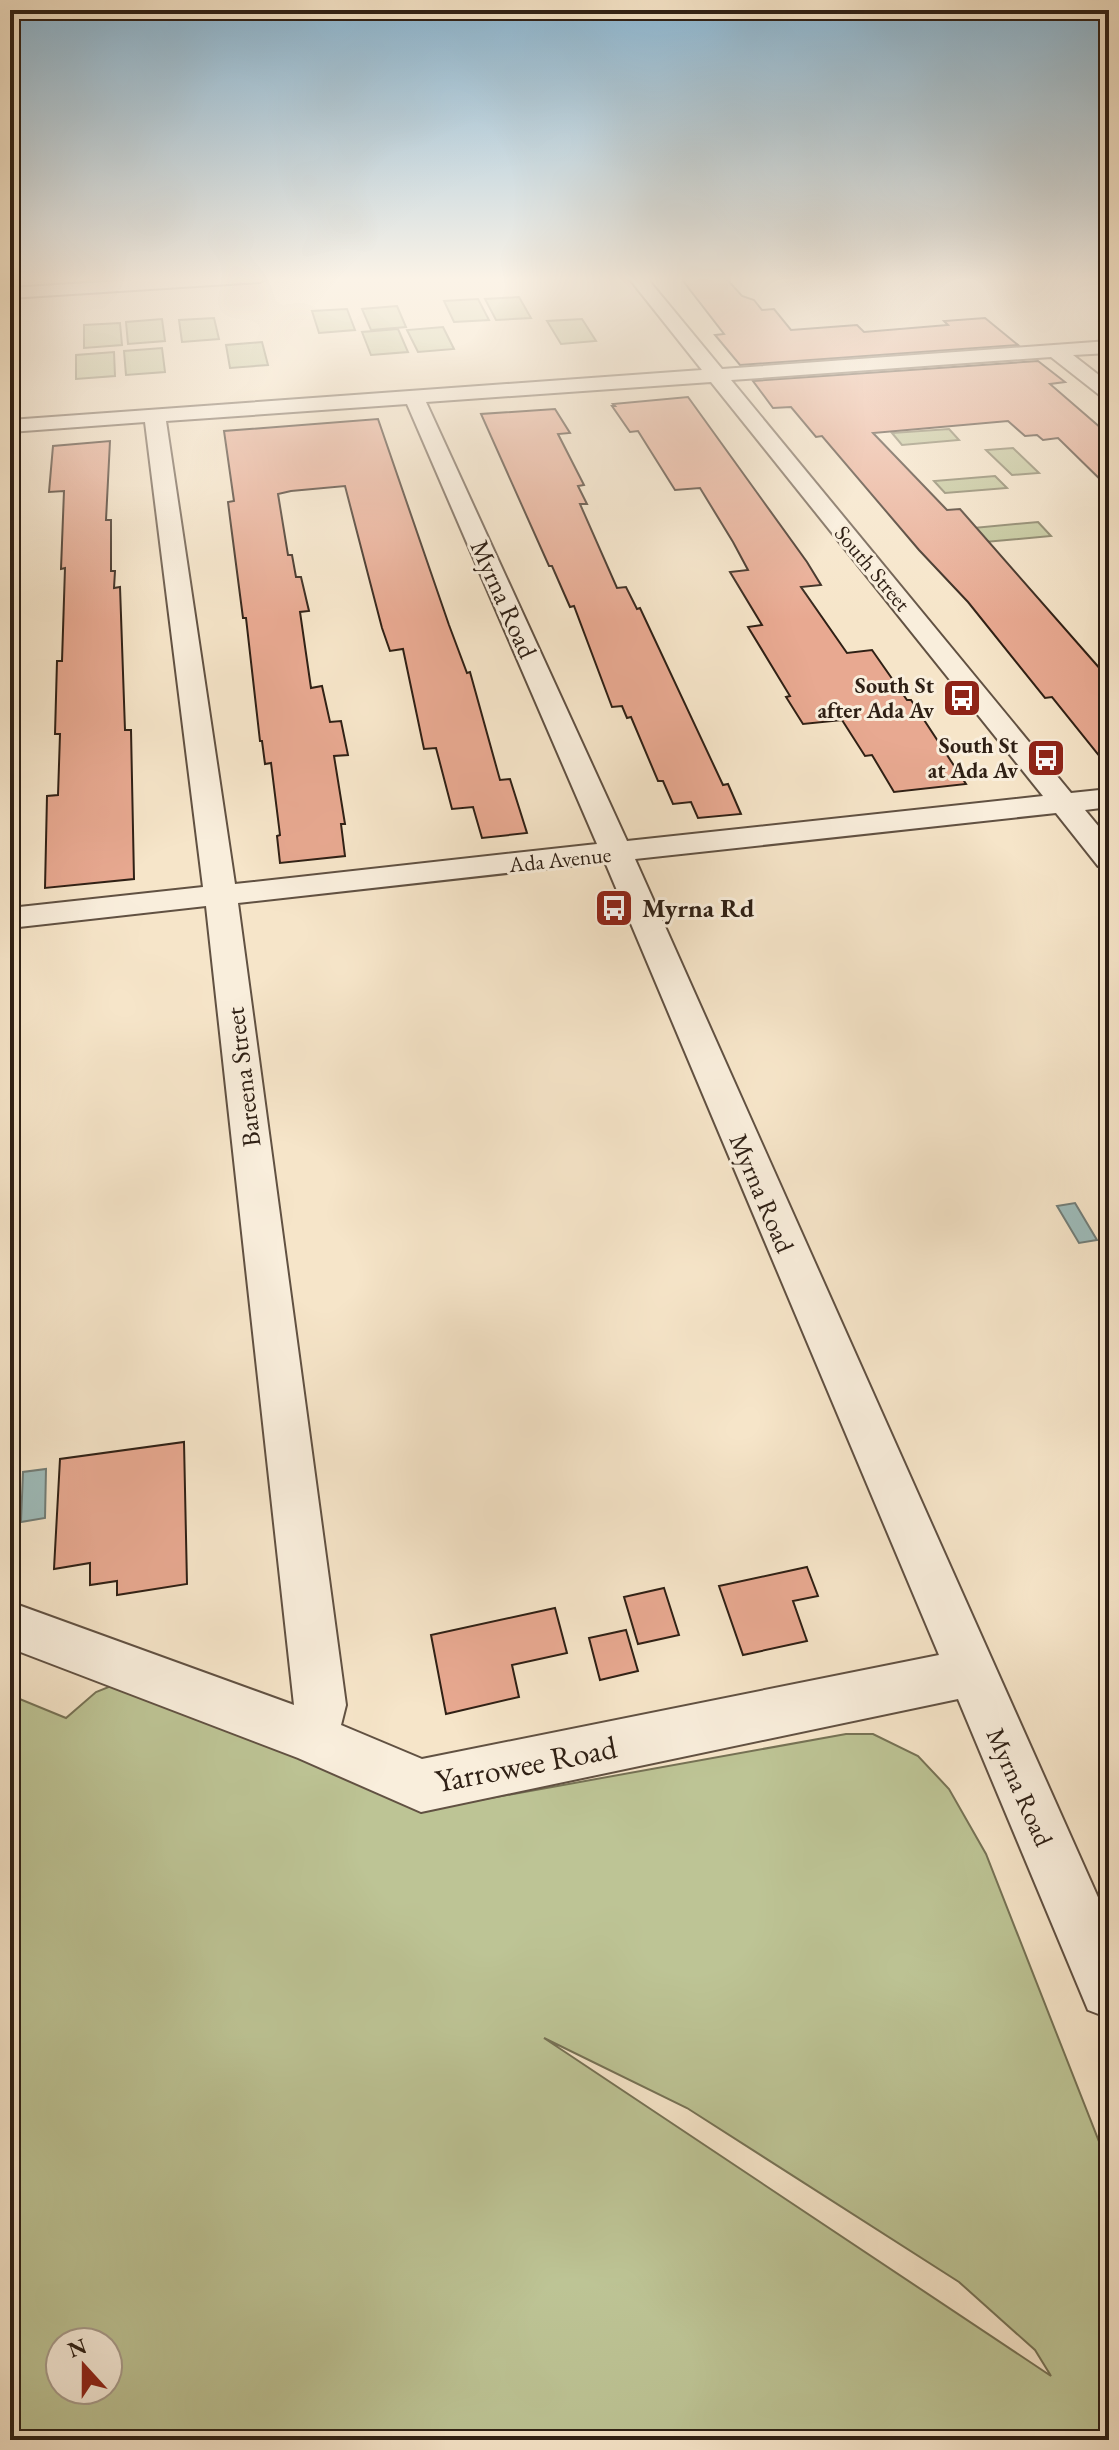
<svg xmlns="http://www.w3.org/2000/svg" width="1119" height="2450" viewBox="0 0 1119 2450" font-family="'EB Garamond',serif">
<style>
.green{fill:#bdc495;stroke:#767255;stroke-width:2;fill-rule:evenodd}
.water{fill:#9ebdbc;stroke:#727e79;stroke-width:2}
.building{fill:#e8a991;stroke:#2f2015;stroke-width:2}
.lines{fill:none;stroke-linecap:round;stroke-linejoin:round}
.minor-casing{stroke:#615142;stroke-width:4}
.minor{fill:#f9eedc;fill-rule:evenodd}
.labels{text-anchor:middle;stroke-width:6;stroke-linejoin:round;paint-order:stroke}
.far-street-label{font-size:22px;fill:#2f2015;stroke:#f9eedc}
.far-poi-label{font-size:22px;font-weight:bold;fill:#2f2015;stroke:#f9eedc;text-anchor:end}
.street-label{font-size:26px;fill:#2f2015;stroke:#f9eedc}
.poi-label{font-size:26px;font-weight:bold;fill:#2f2015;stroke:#f9eedc;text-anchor:start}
.near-street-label{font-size:32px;fill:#2f2015;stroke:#f9eedc}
</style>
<rect width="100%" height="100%" fill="#f6e5c9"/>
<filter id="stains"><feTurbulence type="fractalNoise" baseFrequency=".0025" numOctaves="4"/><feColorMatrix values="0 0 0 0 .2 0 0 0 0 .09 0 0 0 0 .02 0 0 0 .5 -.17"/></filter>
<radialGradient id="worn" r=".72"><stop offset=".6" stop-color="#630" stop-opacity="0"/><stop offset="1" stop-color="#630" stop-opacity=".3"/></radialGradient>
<g class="green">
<polygon points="519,297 531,318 496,320 485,299"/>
<polygon points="478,299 489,320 454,322 444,301"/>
<polygon points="397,306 406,327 371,330 362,309"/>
<polygon points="347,309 355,330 319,333 312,311"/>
<polygon points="214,318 219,339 182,342 179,320"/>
<polygon points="162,319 165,341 128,344 126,322"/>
<polygon points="582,319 596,341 561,344 547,321"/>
<polygon points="120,323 122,345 84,348 84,325"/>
<polygon points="443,327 454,349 418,352 407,330"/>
<polygon points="398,329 408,352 371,355 362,332"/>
<polygon points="262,342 268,365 230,368 226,345"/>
<polygon points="162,348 165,372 126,375 124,351"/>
<polygon points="114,352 115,376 76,379 76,355"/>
<polygon points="949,429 959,440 902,445 892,433"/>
<polygon points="1013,448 1039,473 1012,475 986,450"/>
<polygon points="995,476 1007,488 945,493 934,481"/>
<polygon points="1038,522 1051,536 985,542 973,528"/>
<path d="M111,1686L441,1807L846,1734H873L918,1756L949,1789L986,1854L1109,2167V2440H10V1695L66,1718L96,1692ZM544,2038L687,2108L959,2282L1035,2350L1051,2376ZM60,2342H108V2390H60Z"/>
</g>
<g class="water">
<polygon points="1075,1203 1097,1240 1079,1243 1057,1206"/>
<polygon points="46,1469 45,1518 21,1522 23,1472"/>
</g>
<g class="building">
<polygon points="680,277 725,277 742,296 754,300 762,310 774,309 791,330 857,325 864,332 948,325 944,321 985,318 1018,345 740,365 715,335 724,334"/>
<polygon points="1038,361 1065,382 1050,384 1109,435 1109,488 1058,438 1043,440 1037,435 1025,436 1008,421 873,433 947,510 960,509 1109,679 1109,768 1052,697 1045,698 968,602 919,550 822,436 816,437 791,407 773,408 753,381"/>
<polygon points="688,397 807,562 821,585 801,587 847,653 872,650 907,700 911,700 966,784 894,792 872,755 865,756 842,720 803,724 786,697 790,696 748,627 762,625 730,572 748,570 733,542 700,488 675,490 638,431 630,432 612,406 615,406 613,404"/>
<polygon points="555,409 570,433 558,434 584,485 578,486 587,504 580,504 617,588 626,587 637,609 640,608 723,785 728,784 741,814 698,818 691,802 673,804 663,781 658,781 631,717 627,718 622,706 612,707 574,606 570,607 552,566 549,566 481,414"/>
<polygon points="378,419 449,625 467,673 470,672 500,780 510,779 527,833 482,838 473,807 452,809 436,748 424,749 403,649 390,651 382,628 345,486 291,491 278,494 288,555 292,555 296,577 301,577 309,611 300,612 311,688 322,686 330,722 341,721 348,755 334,756 345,824 341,824 345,856 280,863 277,836 280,835 271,763 265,764 262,741 260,741 246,618 243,618 230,518 228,502 234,501 224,431"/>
<polygon points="110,441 106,520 111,520 111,571 115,571 114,588 120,587 125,730 131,730 134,879 45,888 47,796 58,795 60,734 55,734 57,661 62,661 65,568 61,569 64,491 49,492 53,446"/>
<polygon points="184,1442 187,1584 117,1595 117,1581 90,1585 90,1563 54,1569 60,1459"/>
<polygon points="807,1567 818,1596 793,1601 807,1641 743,1655 719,1586"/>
<polygon points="664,1588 679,1635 638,1644 624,1597"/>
<polygon points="555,1608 567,1653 512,1665 519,1697 446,1714 431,1635"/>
<polygon points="626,1630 638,1671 600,1680 589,1638"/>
</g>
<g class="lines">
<g class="minor-casing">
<g id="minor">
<polygon points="180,277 269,277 260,282 10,298 10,288"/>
<path d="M628,277H646L722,369L1109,341V353L1073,355L1109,383V399L1102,397L1051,357L731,380L1071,793L1109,789V807L1085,810L1109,839V868L1098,866L1056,813L635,859L1109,1922V2018L1088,2010L958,1699L421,1812L298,1758L10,1648V1602L294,1705L206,906L10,928V908L203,887L145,422L10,432V420L702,370ZM711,382L1043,796L627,841L426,402ZM407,404L597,844L235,884L166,421ZM605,862L939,1655L422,1759L341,1725L346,1705L238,903Z"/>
</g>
</g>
<use href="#minor" class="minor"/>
</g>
<linearGradient id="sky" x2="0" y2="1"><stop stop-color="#8ab8d6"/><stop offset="0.45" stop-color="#fbf3e7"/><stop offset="1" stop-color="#fbf3e7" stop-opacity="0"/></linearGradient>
<rect width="1119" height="620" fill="url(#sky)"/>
<defs>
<g id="bus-square" transform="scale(2)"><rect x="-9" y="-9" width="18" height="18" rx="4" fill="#8f2418" stroke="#f9eedc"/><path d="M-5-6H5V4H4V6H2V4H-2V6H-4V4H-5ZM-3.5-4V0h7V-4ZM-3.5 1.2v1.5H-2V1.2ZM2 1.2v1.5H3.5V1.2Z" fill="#fff"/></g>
</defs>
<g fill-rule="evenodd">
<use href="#bus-square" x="962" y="698"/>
<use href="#bus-square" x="1046" y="758"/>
<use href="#bus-square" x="614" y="908"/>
</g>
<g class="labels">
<g class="far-street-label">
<text transform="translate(873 568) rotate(50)" y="8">South Street</text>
<text transform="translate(560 859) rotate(-6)" y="8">Ada Avenue</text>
</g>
<g class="far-poi-label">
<text x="934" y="693">South St<tspan x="934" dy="25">after Ada Av</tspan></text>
<text x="1018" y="753">South St<tspan x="1018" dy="25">at Ada Av</tspan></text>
</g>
<g class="street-label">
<text transform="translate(504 599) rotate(66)" y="9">Myrna Road</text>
<text transform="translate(243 1077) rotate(-97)" y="9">Bareena Street</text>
<text transform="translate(762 1193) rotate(67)" y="9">Myrna Road</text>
<text transform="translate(1020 1787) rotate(66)" y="9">Myrna Road</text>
</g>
<g class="poi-label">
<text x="642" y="917">Myrna Rd</text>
</g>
<g class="near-street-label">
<text transform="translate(526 1764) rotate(-11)" y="11">Yarrowee Road</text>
</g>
</g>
<rect width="1119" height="2450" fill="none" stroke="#f6e5c9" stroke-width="40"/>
<rect x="12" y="12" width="1095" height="2426" fill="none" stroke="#2f2015" stroke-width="4"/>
<rect x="20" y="20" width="1079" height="2410" fill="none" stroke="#2f2015" stroke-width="2"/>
<g transform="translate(84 2366) rotate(339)"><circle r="38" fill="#f9eedc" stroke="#a89c8c" stroke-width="2"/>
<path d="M0-6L14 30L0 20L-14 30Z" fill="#8f2418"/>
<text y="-12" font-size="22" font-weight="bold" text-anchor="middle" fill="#2f2015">N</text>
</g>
<rect width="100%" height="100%" filter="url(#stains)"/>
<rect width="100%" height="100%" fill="url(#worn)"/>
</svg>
